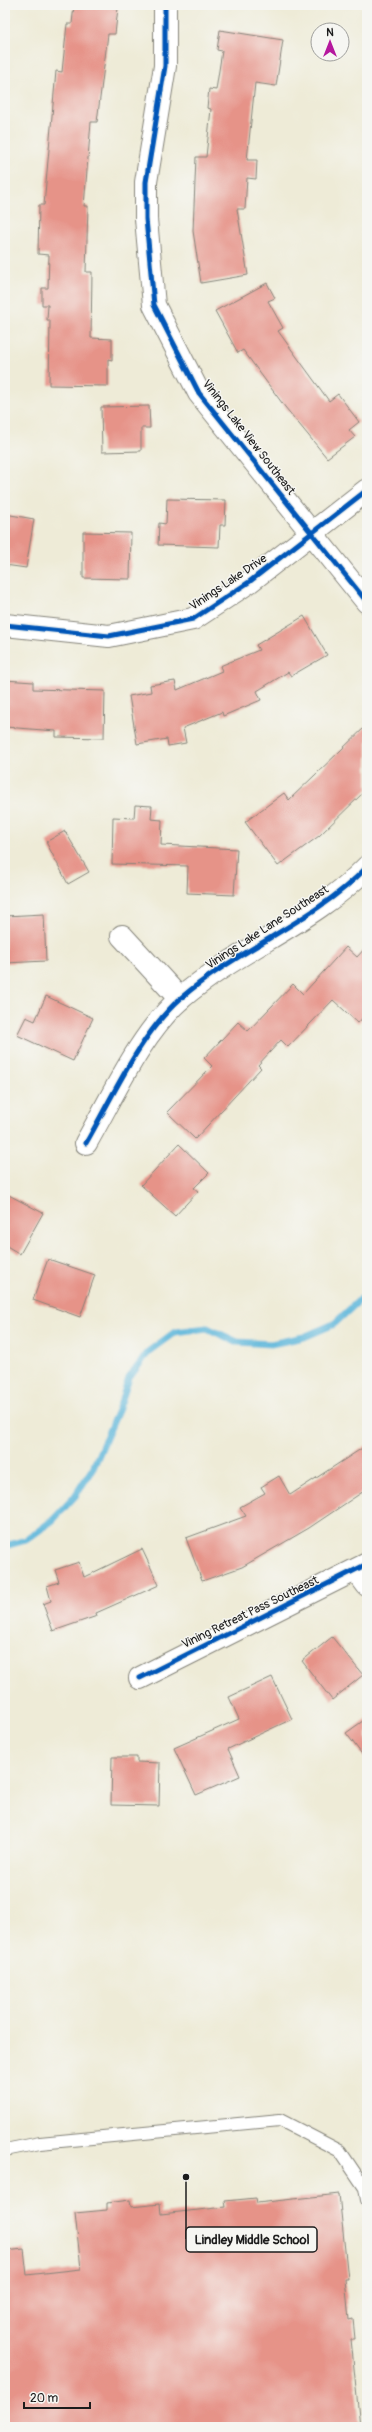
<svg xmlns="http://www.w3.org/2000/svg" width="372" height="2432" viewBox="0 0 372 2432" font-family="Pangolin,sans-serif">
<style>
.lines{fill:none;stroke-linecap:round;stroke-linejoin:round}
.stream{stroke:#5cb6da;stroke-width:7}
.building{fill:#e69388}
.service-casing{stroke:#85847a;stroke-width:14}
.minor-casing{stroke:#85847a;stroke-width:24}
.service{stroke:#fff;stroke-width:12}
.minor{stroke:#fff;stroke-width:22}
.cycleway-casing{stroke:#f6f6f2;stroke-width:8}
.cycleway{stroke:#0057b8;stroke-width:5}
.labels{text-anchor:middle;stroke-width:3;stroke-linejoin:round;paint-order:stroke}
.street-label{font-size:12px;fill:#1c1c1c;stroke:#f6f6f2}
.leader{fill:none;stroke:#1c1c1c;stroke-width:1.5}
.callout-dot{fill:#1c1c1c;stroke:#f6f6f2;stroke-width:1.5}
.callout{fill:#f6f6f2;stroke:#1c1c1c;stroke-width:1.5}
.callout-label{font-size:13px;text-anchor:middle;font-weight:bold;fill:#1c1c1c}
</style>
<rect width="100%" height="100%" fill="#f6f6f2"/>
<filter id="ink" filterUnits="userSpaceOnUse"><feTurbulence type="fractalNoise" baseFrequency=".025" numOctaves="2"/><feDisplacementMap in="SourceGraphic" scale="8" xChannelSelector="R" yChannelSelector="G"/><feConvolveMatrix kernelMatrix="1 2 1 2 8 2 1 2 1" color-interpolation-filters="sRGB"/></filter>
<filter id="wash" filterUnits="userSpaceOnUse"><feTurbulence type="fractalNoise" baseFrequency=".012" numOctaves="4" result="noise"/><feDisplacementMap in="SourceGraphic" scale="16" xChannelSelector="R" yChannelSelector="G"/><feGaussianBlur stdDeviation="0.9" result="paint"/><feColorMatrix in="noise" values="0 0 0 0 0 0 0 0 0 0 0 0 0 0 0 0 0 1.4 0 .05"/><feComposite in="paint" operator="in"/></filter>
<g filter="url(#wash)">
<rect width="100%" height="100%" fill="#eeebd7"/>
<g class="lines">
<polyline class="stream" points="5,1546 26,1540 53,1520 75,1496 93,1468 119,1408 129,1378 149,1351 175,1332 207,1328 237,1342 271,1344 304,1337 334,1324 367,1293"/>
</g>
<g id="blocks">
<g class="building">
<polygon points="74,5 118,8 115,34 108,34 97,122 91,122 84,206 88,206 86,272 92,272 91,338 112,339 112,360 108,359 108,386 49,385 50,320 47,320 48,305 42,305 42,288 48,288 49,255 38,254 39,205 44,205 56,71 62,72 67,24 72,24"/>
<polygon points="220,30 283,40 276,86 255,83 247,160 257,160 256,179 247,178 245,209 237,209 248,275 201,283 193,231 196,157 206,157 211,109 207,108 209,89 216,90 222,51 217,50"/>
<polygon points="267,283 275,298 268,301 283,328 278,331 329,401 338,394 359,422 349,430 355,437 327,458 285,407 243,350 238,353 215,311"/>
<polygon points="149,406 150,428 141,428 141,451 102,452 101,407"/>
<polygon points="167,499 226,500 225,525 220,525 219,547 158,545 159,523 166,524"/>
<polygon points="5,514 34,519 26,568 5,565"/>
<polygon points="83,532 131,533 130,579 83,578"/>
<polygon points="304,616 327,655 291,676 288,672 257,691 261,700 223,716 222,712 183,728 186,743 168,746 167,739 137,744 129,696 151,692 150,685 175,681 177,690 222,671 220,666 259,650 256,645"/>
<polygon points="5,680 33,682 33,689 105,691 104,738 56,737 56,731 5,727"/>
<polygon points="367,725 367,789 319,836 278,866 245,822 284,793 289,800"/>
<polygon points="135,805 152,806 151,819 162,820 161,845 237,849 234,895 187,893 188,866 112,864 113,817 134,818"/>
<polygon points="65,831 89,872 68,884 46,842"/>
<polygon points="44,914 46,961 5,963 5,916"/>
<polygon points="367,946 367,1013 358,1023 333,1000 288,1047 281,1040 258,1065 261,1068 195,1139 167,1112 212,1066 204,1058 238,1022 248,1031 293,984 303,994 346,947 357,957"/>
<polygon points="46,996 93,1018 73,1061 17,1035 26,1017 35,1021"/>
<polygon points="179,1144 209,1173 194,1188 198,1191 175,1216 141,1185"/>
<polygon points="5,1193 43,1213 20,1254 5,1245"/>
<polygon points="48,1259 95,1275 80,1317 33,1300"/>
<polygon points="367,1445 367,1489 309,1528 242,1567 202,1581 186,1538 246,1516 240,1507 265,1493 261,1487 279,1476 290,1495"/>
<polygon points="142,1549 159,1585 96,1613 97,1616 53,1631 43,1604 51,1601 47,1586 59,1582 55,1570 79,1562 84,1577"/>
<polygon points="332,1637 363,1675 332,1700 302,1661"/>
<polygon points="272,1677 292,1719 228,1749 240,1776 196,1795 174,1748 239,1719 229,1697"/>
<polygon points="367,1718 367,1761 346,1733"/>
<polygon points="112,1757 137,1757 137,1762 160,1763 159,1806 111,1805"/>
<polygon points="339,2194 348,2279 345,2279 349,2320 353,2319 355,2339 351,2339 360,2427 5,2427 5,2251 24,2249 27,2275 81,2269 75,2213 107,2210 107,2203 130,2200 131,2207 160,2204 161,2214 226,2207 225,2201 256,2198 257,2203"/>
</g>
</g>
</g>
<g filter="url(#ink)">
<use href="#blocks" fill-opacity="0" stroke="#85847a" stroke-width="1"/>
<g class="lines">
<g class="service-casing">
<polyline id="service" points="5,2150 40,2143 280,2120 340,2151 365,2188 367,2200"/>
</g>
<g class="minor-casing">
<g id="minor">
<polyline points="165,5 165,66 146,182 146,219 154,305 199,393 367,602"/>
<polyline points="5,625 109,636 193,619 249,582 367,490"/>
<polyline points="122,936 180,999"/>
<path d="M86,1143C113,1096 140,1034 181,998C239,948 314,922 367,867"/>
<polyline points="356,1570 367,1585"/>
<polyline points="140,1678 367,1564"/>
</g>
</g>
<use href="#service" class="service"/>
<use href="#minor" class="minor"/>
<g class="cycleway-casing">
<g id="cycleway">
<polyline points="165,5 165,66 146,182 146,219 154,305 199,393 367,602"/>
<polyline points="5,625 109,636 193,619 249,582 367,490"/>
<path d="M86,1143C113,1096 140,1034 181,998C239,948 314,922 367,867"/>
<polyline points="140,1678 367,1564"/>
</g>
</g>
<use href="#cycleway" class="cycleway"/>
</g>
</g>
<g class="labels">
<g class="street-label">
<text transform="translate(249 437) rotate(52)" y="4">Vinings Lake View Southeast</text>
<text transform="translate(228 582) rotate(-34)" y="4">Vinings Lake Drive</text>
<text transform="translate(267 927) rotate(-33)" y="4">Vinings Lake Lane Southeast</text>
<text transform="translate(250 1612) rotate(-26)" y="4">Vining Retreat Pass Southeast</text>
</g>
</g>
<path class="leader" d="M186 2177L186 2239"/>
<circle class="callout-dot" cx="186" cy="2177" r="4"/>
<rect class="callout" x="186" y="2227" width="131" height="25" rx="4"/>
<g class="callout-label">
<text x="252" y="2244">Lindley Middle School</text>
</g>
<rect width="372" height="2432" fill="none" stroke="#f6f6f2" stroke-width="20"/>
<g transform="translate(330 42)"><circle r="19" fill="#f6f6f2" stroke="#9f9f9c"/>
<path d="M0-3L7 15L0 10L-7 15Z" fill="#b5179e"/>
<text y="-6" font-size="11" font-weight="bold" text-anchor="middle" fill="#1c1c1c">N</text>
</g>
<path d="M24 2402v6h66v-6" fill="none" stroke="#1c1c1c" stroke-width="2"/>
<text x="30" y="2402" font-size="12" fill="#1c1c1c" stroke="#f6f6f2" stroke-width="3" paint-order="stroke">20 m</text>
</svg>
